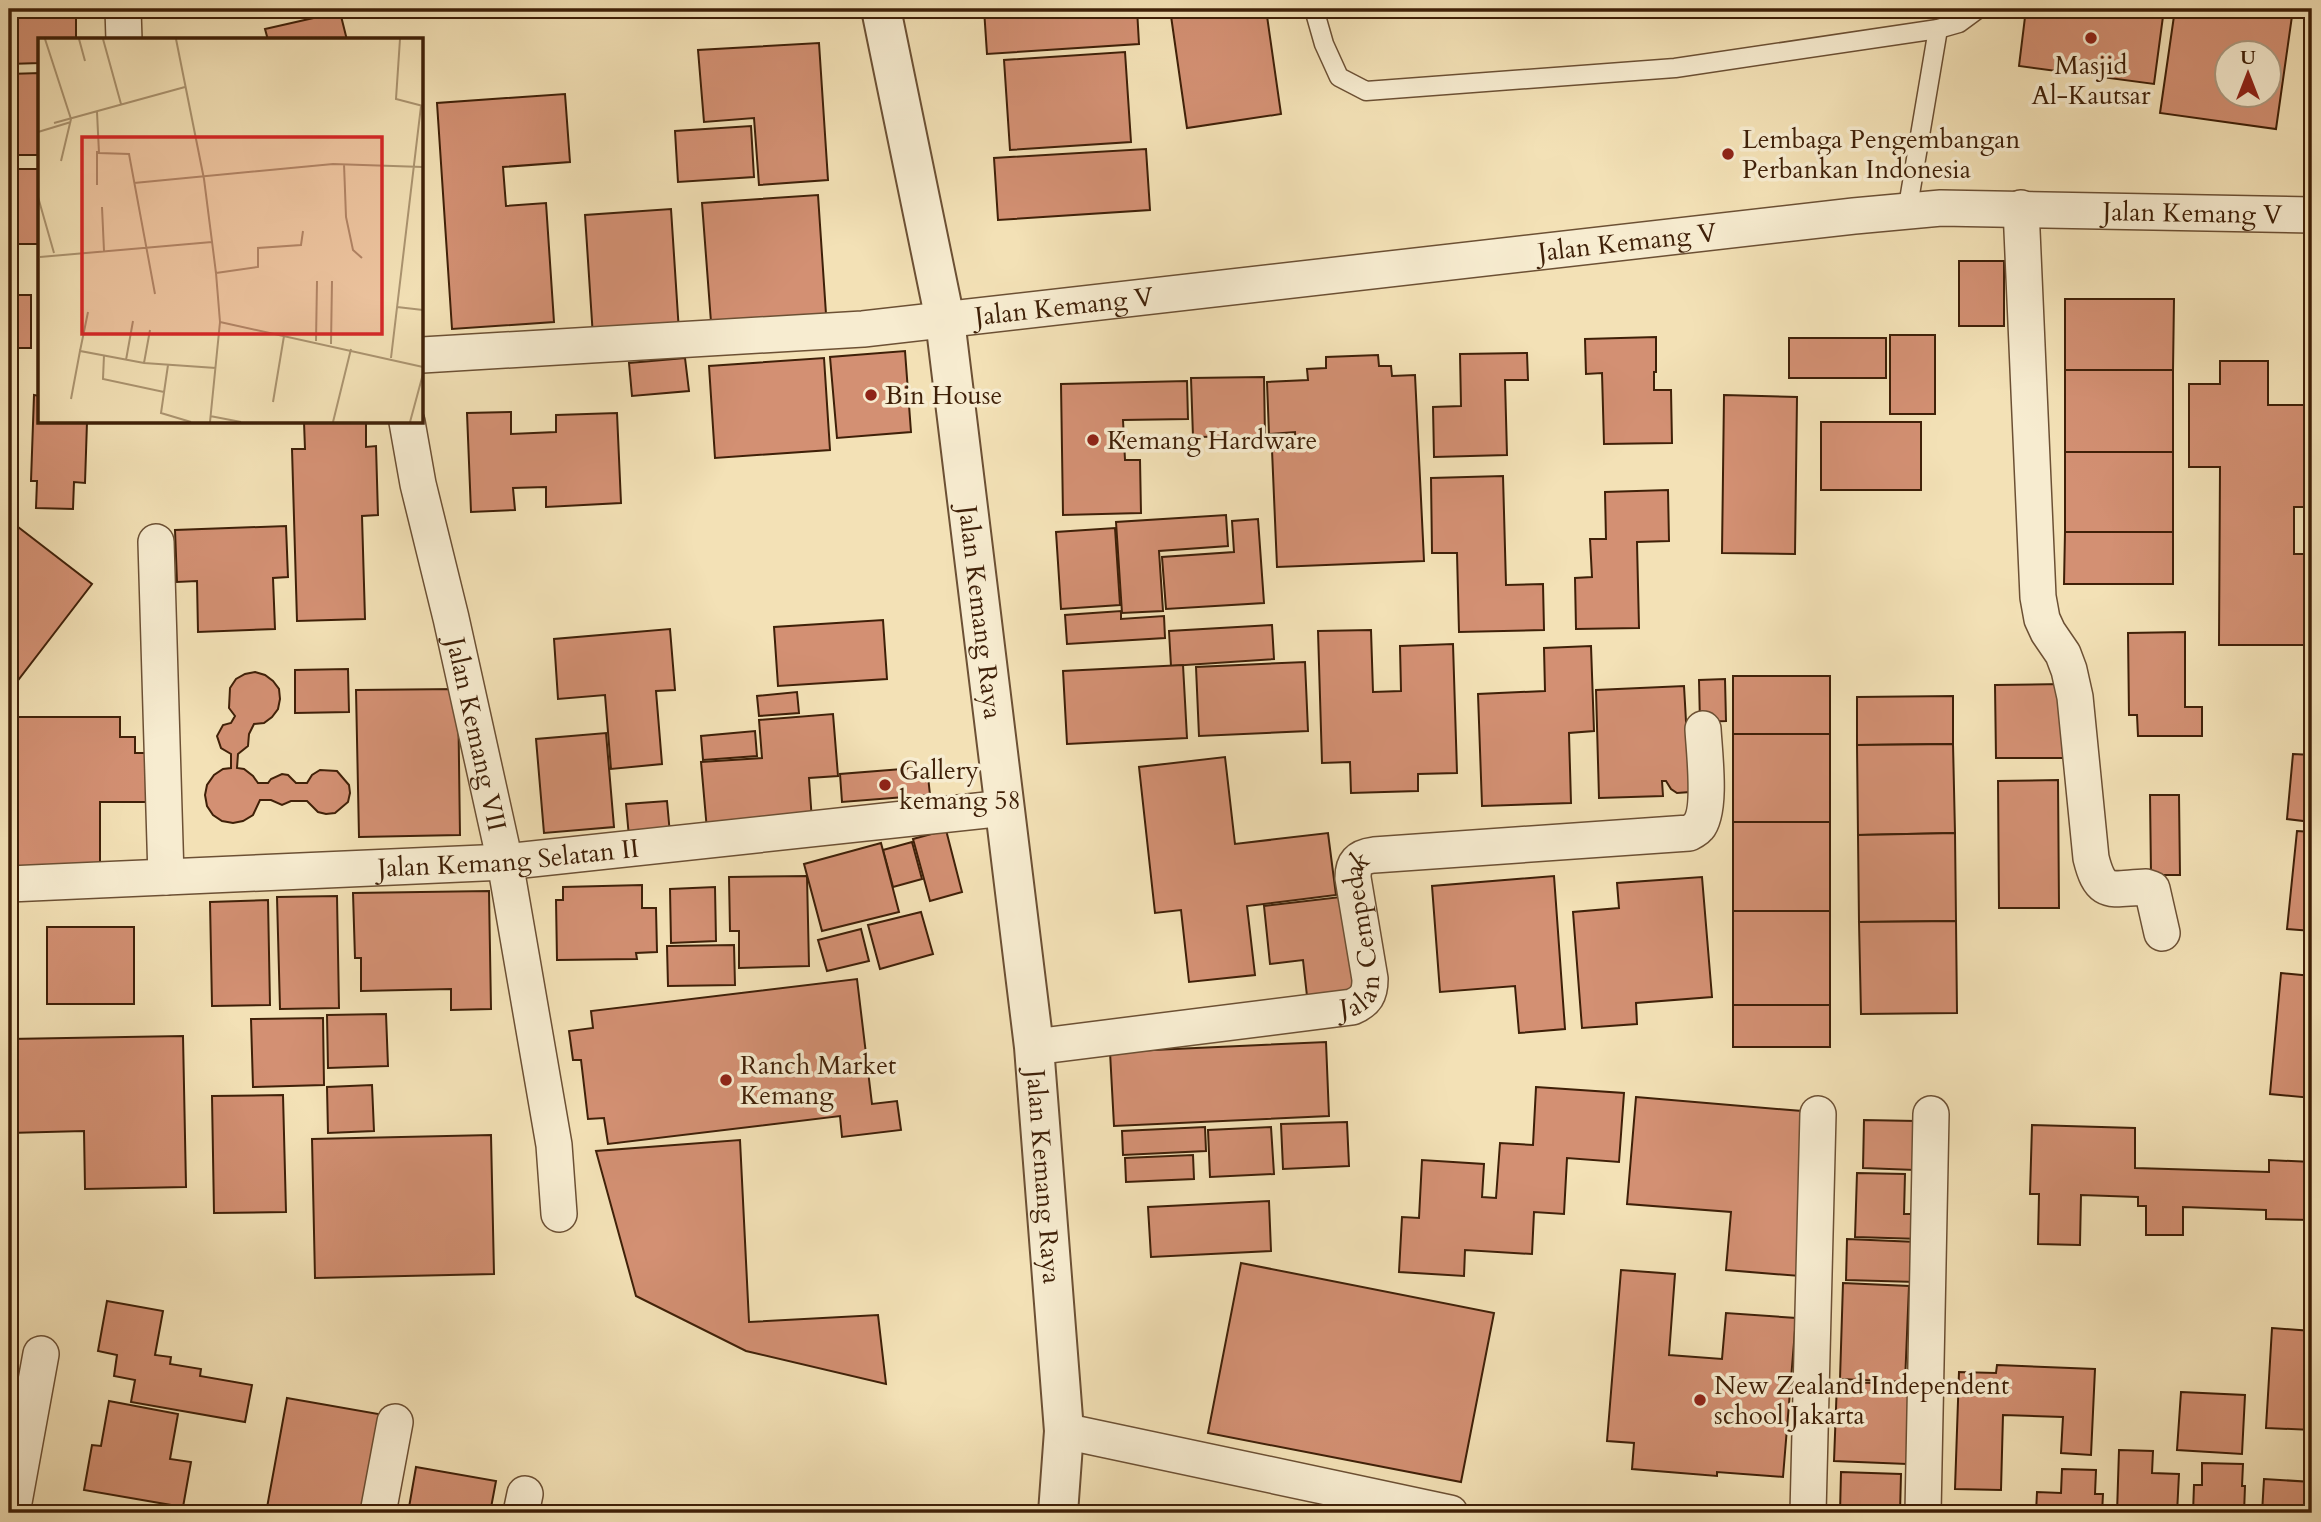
<svg xmlns="http://www.w3.org/2000/svg" width="2321" height="1522" viewBox="0 0 2321 1522" font-family="Cardo,serif">
<style>
.building{fill:#d39073;stroke:#3f2008;stroke-width:2;fill-rule:evenodd}
.lines{fill:none;stroke-linecap:round;stroke-linejoin:round}
.service-casing{stroke:#6c5034;stroke-width:21}
.minor-casing{stroke:#6c5034;stroke-width:38}
.tertiary-casing{stroke:#6c5034;stroke-width:42}
.service{stroke:#f7ecd0;stroke-width:18}
.minor{stroke:#f7ecd0;stroke-width:35}
.tertiary{stroke:#f7ecd0;stroke-width:38}
.poi-dot{fill:#8f2418;stroke:#f7ecd0;stroke-width:2.5}
.labels{text-anchor:middle;stroke-width:7;stroke-linejoin:round;paint-order:stroke}
.poi-label{font-size:26px;fill:#3f2008;stroke:#f7ecd0;text-anchor:start}
.street-label{font-size:26px;fill:#3f2008;stroke:#f7ecd0}
.inset-road{fill:none;stroke:#ab9470;stroke-width:2}
.view{fill:#d62828;fill-opacity:0.15;stroke:#d62828;stroke-width:3.5}
.inset-edge{fill:none;stroke:#3f2008;stroke-width:3.5}
</style>
<rect width="100%" height="100%" fill="#f3e1b6"/>
<filter id="stains"><feTurbulence type="fractalNoise" baseFrequency=".00286" numOctaves="4"/><feColorMatrix values="0 0 0 0 .2 0 0 0 0 .09 0 0 0 0 .02 0 0 0 .5 -.17"/></filter>
<radialGradient id="worn" r=".72"><stop offset=".6" stop-color="#630" stop-opacity="0"/><stop offset="1" stop-color="#630" stop-opacity=".3"/></radialGradient>
<g class="building">
<polygon points="9,9 76,9 76,40 40,40 40,63 9,64"/>
<polygon points="984,9 1137,9 1139,44 987,54"/>
<polygon points="1170,9 1266,9 1281,114 1187,128"/>
<polygon points="1568,9 1621,9 1621,11 1569,17"/>
<polygon points="2026,9 2164,9 2154,84 2019,66"/>
<path d="M2175,9H2293L2276,129L2160,113ZM2226,52H2268V94H2226Z"/>
<polygon points="340,12 347,40 268,40 265,29"/>
<polygon points="819,43 828,180 759,185 754,118 704,122 698,50"/>
<polygon points="1125,52 1131,142 1010,150 1004,60"/>
<polygon points="40,73 40,155 9,155 9,74"/>
<polygon points="565,94 570,162 503,167 506,206 546,203 554,322 452,329 437,103"/>
<polygon points="751,126 754,177 678,182 675,131"/>
<polygon points="1146,149 1150,210 998,220 994,158"/>
<rect x="9" y="169" width="31" height="75"/>
<polygon points="818,195 826,314 711,322 702,203"/>
<polygon points="671,209 679,332 593,337 585,215"/>
<rect x="1959" y="261" width="45" height="65"/>
<rect x="9" y="295" width="22" height="53"/>
<polygon points="2065,299 2174,299 2173,370 2065,370"/>
<rect x="1890" y="335" width="45" height="79"/>
<polygon points="1656,337 1656,372 1654,372 1654,390 1671,390 1672,443 1604,444 1602,373 1586,374 1585,339"/>
<rect x="1789" y="338" width="97" height="40"/>
<polygon points="905,351 911,432 837,438 830,357"/>
<polygon points="1527,353 1528,380 1505,380 1507,455 1434,457 1433,407 1461,406 1460,354"/>
<polygon points="1378,355 1379,366 1391,366 1392,376 1415,375 1424,561 1277,567 1272,450 1296,449 1295,432 1269,434 1267,382 1308,380 1307,369 1326,368 1326,357"/>
<polygon points="685,358 689,391 632,396 629,363"/>
<polygon points="824,358 830,450 715,458 709,366"/>
<polygon points="2220,361 2268,361 2268,405 2312,405 2312,507 2294,507 2294,554 2312,554 2312,645 2219,645 2220,467 2189,467 2189,384 2220,384"/>
<rect x="2065" y="370" width="108" height="82"/>
<polygon points="1264,377 1265,436 1193,437 1191,378"/>
<polygon points="1187,381 1188,419 1123,420 1125,460 1140,460 1141,513 1063,515 1061,384"/>
<polygon points="34,395 40,396 40,422 87,422 85,483 74,482 73,509 36,508 37,481 31,481"/>
<polygon points="1724,395 1797,397 1795,554 1722,553"/>
<polygon points="511,412 511,434 556,432 556,415 617,413 621,503 546,507 546,487 513,488 515,510 471,512 467,413"/>
<polygon points="304,422 366,422 366,447 376,446 378,515 362,516 365,619 297,621 292,449 305,449"/>
<rect x="1821" y="422" width="100" height="68"/>
<rect x="2065" y="452" width="108" height="80"/>
<polygon points="1503,476 1506,585 1543,584 1544,630 1459,632 1457,553 1432,553 1431,478"/>
<polygon points="1668,490 1669,541 1637,542 1639,628 1576,629 1575,578 1592,577 1590,539 1606,539 1605,492"/>
<polygon points="1226,515 1228,546 1159,551 1163,611 1122,613 1116,522"/>
<polygon points="1258,519 1264,603 1166,609 1162,557 1234,552 1232,521"/>
<polygon points="9,520 92,584 9,692"/>
<polygon points="286,526 288,577 273,578 275,629 198,632 197,581 177,582 175,530"/>
<polygon points="1115,528 1120,605 1061,609 1056,532"/>
<polygon points="2065,532 2173,532 2173,584 2064,584"/>
<polygon points="1121,611 1121,619 1164,616 1165,638 1067,644 1065,615"/>
<polygon points="883,620 887,679 778,686 774,627"/>
<polygon points="1272,625 1274,659 1171,666 1169,631"/>
<polygon points="670,629 675,690 656,691 662,764 611,769 605,695 558,699 554,639"/>
<polygon points="1371,630 1373,692 1401,691 1400,646 1453,644 1457,773 1418,774 1418,791 1351,793 1350,762 1322,763 1318,631"/>
<polygon points="2185,632 2185,707 2202,707 2202,736 2138,736 2137,715 2129,715 2128,633"/>
<polygon points="1591,646 1594,731 1569,733 1571,803 1482,806 1478,694 1545,691 1544,648"/>
<polygon points="1305,662 1308,731 1199,736 1196,667"/>
<polygon points="1183,665 1187,738 1067,744 1063,671"/>
<polygon points="348,669 349,712 295,713 295,670"/>
<polygon points="255,672 265,675 273,681 279,689 280,699 278,709 272,717 264,723 254,724 249,734 248,746 238,754 237,768 244,769 253,776 258,783 268,783 271,779 282,774 288,775 296,783 307,783 312,775 320,770 337,771 349,785 350,793 348,802 335,813 326,814 318,812 307,801 291,801 282,805 271,800 260,800 253,815 243,821 233,823 222,821 213,815 207,806 205,795 207,785 214,775 223,769 231,768 231,754 221,748 217,736 223,725 231,723 235,716 229,708 230,688 236,679 245,674"/>
<rect x="1733" y="676" width="97" height="58"/>
<polygon points="1725,679 1726,721 1700,722 1699,680"/>
<polygon points="2063,684 2063,758 1996,758 1995,685"/>
<polygon points="1684,686 1690,792 1677,793 1671,789 1666,781 1662,781 1663,796 1599,798 1596,690"/>
<polygon points="458,689 460,835 359,837 356,690"/>
<polygon points="797,692 799,713 759,716 757,696"/>
<polygon points="1953,696 1953,744 1857,745 1857,697"/>
<polygon points="833,714 838,776 809,778 812,821 707,830 701,762 762,758 759,720"/>
<polygon points="13,717 120,717 120,737 135,737 135,753 153,753 153,802 100,802 100,866 9,866 9,744 13,744"/>
<polygon points="755,731 757,756 703,760 701,736"/>
<polygon points="606,733 614,827 544,833 536,739"/>
<rect x="1733" y="734" width="97" height="88"/>
<polygon points="1953,744 1955,833 1858,835 1857,745"/>
<polygon points="2293,754 2312,755 2312,822 2287,819"/>
<polygon points="1225,757 1235,844 1328,833 1336,895 1247,906 1255,975 1189,982 1181,910 1155,913 1139,767"/>
<polygon points="927,767 930,795 842,802 840,774"/>
<polygon points="2058,780 2059,908 1999,908 1998,781"/>
<polygon points="2150,795 2179,795 2180,875 2151,875"/>
<polygon points="667,801 670,834 629,837 626,804"/>
<rect x="1733" y="822" width="97" height="89"/>
<polygon points="946,830 962,892 930,901 913,839"/>
<polygon points="2297,831 2312,832 2312,931 2287,929"/>
<polygon points="1955,833 1956,921 1859,922 1858,835"/>
<polygon points="912,842 922,879 893,887 883,850"/>
<polygon points="881,843 899,912 822,931 804,864"/>
<polygon points="807,876 809,966 739,968 739,931 730,931 729,877"/>
<polygon points="1554,876 1565,1029 1519,1033 1515,986 1440,992 1432,886"/>
<polygon points="1702,877 1712,997 1636,1003 1637,1024 1582,1028 1573,912 1619,908 1617,883"/>
<polygon points="642,885 642,908 656,908 657,952 636,953 637,959 557,960 556,900 563,900 563,887"/>
<polygon points="715,887 716,941 671,943 670,889"/>
<polygon points="489,891 491,1009 451,1010 451,989 361,991 361,958 355,958 353,893"/>
<polygon points="337,896 339,1008 280,1009 277,897"/>
<polygon points="1349,896 1360,990 1307,996 1303,960 1270,964 1264,906"/>
<polygon points="268,900 270,1005 212,1006 210,902"/>
<rect x="1733" y="911" width="97" height="94"/>
<polygon points="921,912 933,954 880,969 868,925"/>
<polygon points="1956,921 1957,1013 1861,1014 1859,922"/>
<rect x="47" y="927" width="87" height="77"/>
<polygon points="861,929 869,961 827,971 818,940"/>
<polygon points="734,945 735,985 668,986 667,946"/>
<polygon points="2281,973 2312,976 2312,1098 2270,1094"/>
<polygon points="857,979 872,1104 897,1101 901,1130 842,1137 840,1116 608,1144 604,1118 588,1119 581,1060 573,1060 569,1031 593,1028 591,1011"/>
<rect x="1733" y="1005" width="97" height="42"/>
<polygon points="386,1014 388,1066 328,1068 327,1015"/>
<polygon points="323,1018 324,1085 253,1087 251,1019"/>
<polygon points="183,1036 186,1187 85,1189 84,1131 9,1133 9,1039"/>
<polygon points="1326,1042 1329,1116 1114,1126 1110,1052"/>
<polygon points="372,1085 374,1131 328,1133 327,1087"/>
<polygon points="1536,1087 1624,1093 1619,1162 1567,1158 1564,1214 1534,1212 1532,1254 1465,1250 1464,1276 1399,1272 1402,1217 1419,1218 1422,1160 1484,1164 1482,1197 1496,1198 1500,1143 1533,1145"/>
<polygon points="283,1095 286,1212 214,1213 212,1096"/>
<polygon points="1636,1097 1814,1112 1800,1276 1726,1270 1731,1212 1627,1204"/>
<polygon points="1864,1120 1916,1121 1915,1170 1863,1168"/>
<polygon points="1347,1122 1349,1166 1283,1169 1281,1124"/>
<polygon points="2032,1125 2135,1128 2135,1168 2269,1172 2269,1160 2312,1162 2312,1220 2266,1219 2266,1210 2183,1207 2183,1235 2146,1235 2146,1206 2138,1206 2138,1197 2081,1195 2080,1245 2038,1244 2039,1194 2030,1194"/>
<polygon points="1205,1127 1206,1151 1123,1155 1122,1131"/>
<polygon points="1271,1127 1274,1174 1210,1177 1208,1130"/>
<polygon points="491,1135 494,1274 315,1278 312,1139"/>
<polygon points="740,1140 749,1322 878,1315 886,1384 746,1351 636,1296 596,1151"/>
<polygon points="1193,1155 1194,1179 1126,1182 1125,1158"/>
<polygon points="1857,1173 1905,1174 1904,1214 1922,1214 1921,1239 1855,1237"/>
<polygon points="1269,1201 1271,1251 1151,1257 1148,1207"/>
<polygon points="1847,1239 1917,1242 1916,1282 1846,1280"/>
<polygon points="1241,1263 1494,1313 1461,1482 1208,1433"/>
<polygon points="1621,1270 1675,1274 1669,1355 1722,1359 1726,1313 1796,1318 1783,1477 1717,1472 1717,1476 1632,1469 1634,1443 1607,1441"/>
<polygon points="1843,1283 1909,1286 1905,1382 1840,1379"/>
<polygon points="107,1301 163,1311 155,1355 171,1357 170,1364 201,1369 200,1376 252,1385 245,1422 131,1402 135,1380 114,1376 117,1355 98,1351"/>
<polygon points="2272,1328 2312,1331 2312,1430 2266,1428"/>
<polygon points="1997,1365 2095,1369 2091,1455 2061,1453 2063,1417 2003,1415 2001,1490 1955,1489 1959,1372 1996,1373"/>
<polygon points="1837,1382 1910,1384 1907,1464 1834,1461"/>
<polygon points="2181,1392 2245,1395 2242,1454 2177,1450"/>
<polygon points="287,1398 384,1415 367,1513 266,1513"/>
<polygon points="109,1401 178,1414 170,1459 191,1462 183,1507 84,1490 92,1445 101,1446"/>
<polygon points="2119,1450 2153,1451 2152,1473 2179,1474 2177,1513 2117,1513"/>
<polygon points="2202,1463 2243,1464 2242,1486 2245,1486 2244,1513 2193,1513 2194,1485 2202,1485"/>
<polygon points="416,1467 496,1481 490,1513 408,1513"/>
<polygon points="2062,1469 2096,1470 2095,1494 2103,1494 2102,1513 2036,1513 2037,1492 2061,1493"/>
<polygon points="1841,1472 1901,1474 1900,1513 1840,1513"/>
<polygon points="2264,1479 2312,1482 2312,1513 2262,1513"/>
<polygon points="1216,1505 1290,1513 1215,1513"/>
</g>
<g class="lines">
<g class="service-casing">
<g id="service">
<polyline points="1314,9 1324,44 1339,77 1366,91 1675,68 1938,29 1959,23 1978,9"/>
<polyline points="1907,212 1938,29"/>
</g>
</g>
<g class="minor-casing">
<g id="minor">
<polyline points="123,9 124,40"/>
<path d="M2021,208L2038,597L2042,619L2048,632L2063,654L2069,670L2075,697L2091,858C2101,898 2111,888 2146,887L2152,889L2162,933"/>
<path id="s1" d="M422,355L863,329L1854,216L1941,208L2312,215"/>
<path id="s2" d="M407,422L418,484L451,618L505,862L554,1145L559,1214"/>
<polyline points="156,542 166,877"/>
<path id="s3" d="M9,884L505,862L1005,808"/>
<path id="s4" d="M1034,1047L1352,1007C1366,1001 1370,994 1370,979L1353,878C1353,863 1358,857 1374,855L1689,833C1691,832 1697,829 1698,827C1712,811 1704,750 1703,729"/>
<polyline points="1064,1431 1450,1513"/>
<polyline points="12,1513 41,1354"/>
<polyline points="378,1513 395,1422"/>
<polyline points="521,1513 525,1494"/>
<polyline points="1808,1513 1818,1114"/>
<polyline points="1923,1513 1931,1114"/>
</g>
</g>
<g class="tertiary-casing">
<g id="tertiary">
<path id="s5" d="M881,9L945,320L1034,1047L1064,1431L1058,1513"/>
</g>
</g>
<use href="#service" class="service"/>
<use href="#minor" class="minor"/>
<use href="#tertiary" class="tertiary"/>
</g>
<g class="poi-dot">
<circle cx="2091" cy="38" r="7"/>
<circle cx="1728" cy="154" r="7"/>
<circle cx="871" cy="395" r="7"/>
<circle cx="1093" cy="440" r="7"/>
<circle cx="885" cy="785" r="7"/>
<circle cx="726" cy="1080" r="7"/>
<circle cx="1700" cy="1400" r="7"/>
</g>
<g class="labels">
<g class="poi-label">
<text x="2091" y="74" text-anchor="middle">Masjid<tspan x="2091" dy="30">Al-Kautsar</tspan></text>
<text x="1742" y="148">Lembaga Pengembangan<tspan x="1742" dy="30">Perbankan Indonesia</tspan></text>
<text x="885" y="404">Bin House</text>
<text x="1107" y="449">Kemang Hardware</text>
<text x="899" y="779">Gallery<tspan x="899" dy="30">kemang 58</tspan></text>
<text x="740" y="1074">Ranch Market<tspan x="740" dy="30">Kemang</tspan></text>
<text x="1714" y="1394">New Zealand Independent<tspan x="1714" dy="30">school Jakarta</tspan></text>
</g>
<g class="street-label">
<text dy="9" stroke="none"><textPath href="#s1" startOffset="1778">Jalan Kemang V</textPath></text>
<text dy="9" stroke="none"><textPath href="#s1" startOffset="1211">Jalan Kemang V</textPath></text>
<text dy="9" stroke="none"><textPath href="#s1" startOffset="644">Jalan Kemang V</textPath></text>
<text dy="9" stroke="none"><textPath href="#s5" startOffset="612">Jalan Kemang Raya</textPath></text>
<text dy="9" stroke="none"><textPath href="#s2" startOffset="320">Jalan Kemang VII</textPath></text>
<text dy="9" stroke="none"><textPath href="#s3" startOffset="500">Jalan Kemang Selatan II</textPath></text>
<text dy="9" stroke="none"><textPath href="#s4" startOffset="397">Jalan Cempedak</textPath></text>
<text dy="9" stroke="none"><textPath href="#s5" startOffset="1180">Jalan Kemang Raya</textPath></text>
</g>
</g>
<g transform="translate(38 38)">
<rect width="385" height="385" fill="#f3e1b6"/>
<path class="inset-road" d="M7,1L33,81L23,123M41,1L47,23M65,1L83,66M138,1L166,141L178,235L182,284L172,384M362,1L358,61L385,68M59,74L61,115L91,116L117,256M16,85L147,49M0,94L33,84M306,126L308,179L315,212L324,220M96,145L295,126L385,129M59,147V113M0,159L16,215M64,169L66,213M2,219L174,204M178,235L220,229V210L263,207L265,193M359,269L385,272M182,284L385,329M278,303L279,243M293,306L294,243M42,313L50,274M66,317L65,341L126,354M353,320L383,68M88,322L95,283M106,325L112,292M130,327L123,375L153,384M33,361L42,313L106,325L178,330M235,364L246,298M172,378L203,384M295,384L313,311M372,384L385,336"/>
<path class="view" d="M44,99H344V296H44Z"/>
<rect width="385" height="385" class="inset-edge"/>
</g>
<rect width="2321" height="1522" fill="none" stroke="#f3e1b6" stroke-width="35"/>
<rect x="10" y="10" width="2300" height="1501" fill="none" stroke="#3f2008" stroke-width="3.5"/>
<rect x="18" y="18" width="2286" height="1487" fill="none" stroke="#3f2008" stroke-width="2"/>
<g transform="translate(2248 74)"><circle r="33" fill="#f7ecd0" stroke="#ad9a80" stroke-width="2"/>
<path d="M0-5L12 26L0 18L-12 26Z" fill="#8f2418"/>
<text y="-10" font-size="19" font-weight="bold" text-anchor="middle" fill="#3f2008">U</text>
</g>
<rect width="100%" height="100%" filter="url(#stains)"/>
<rect width="100%" height="100%" fill="url(#worn)"/>
</svg>
